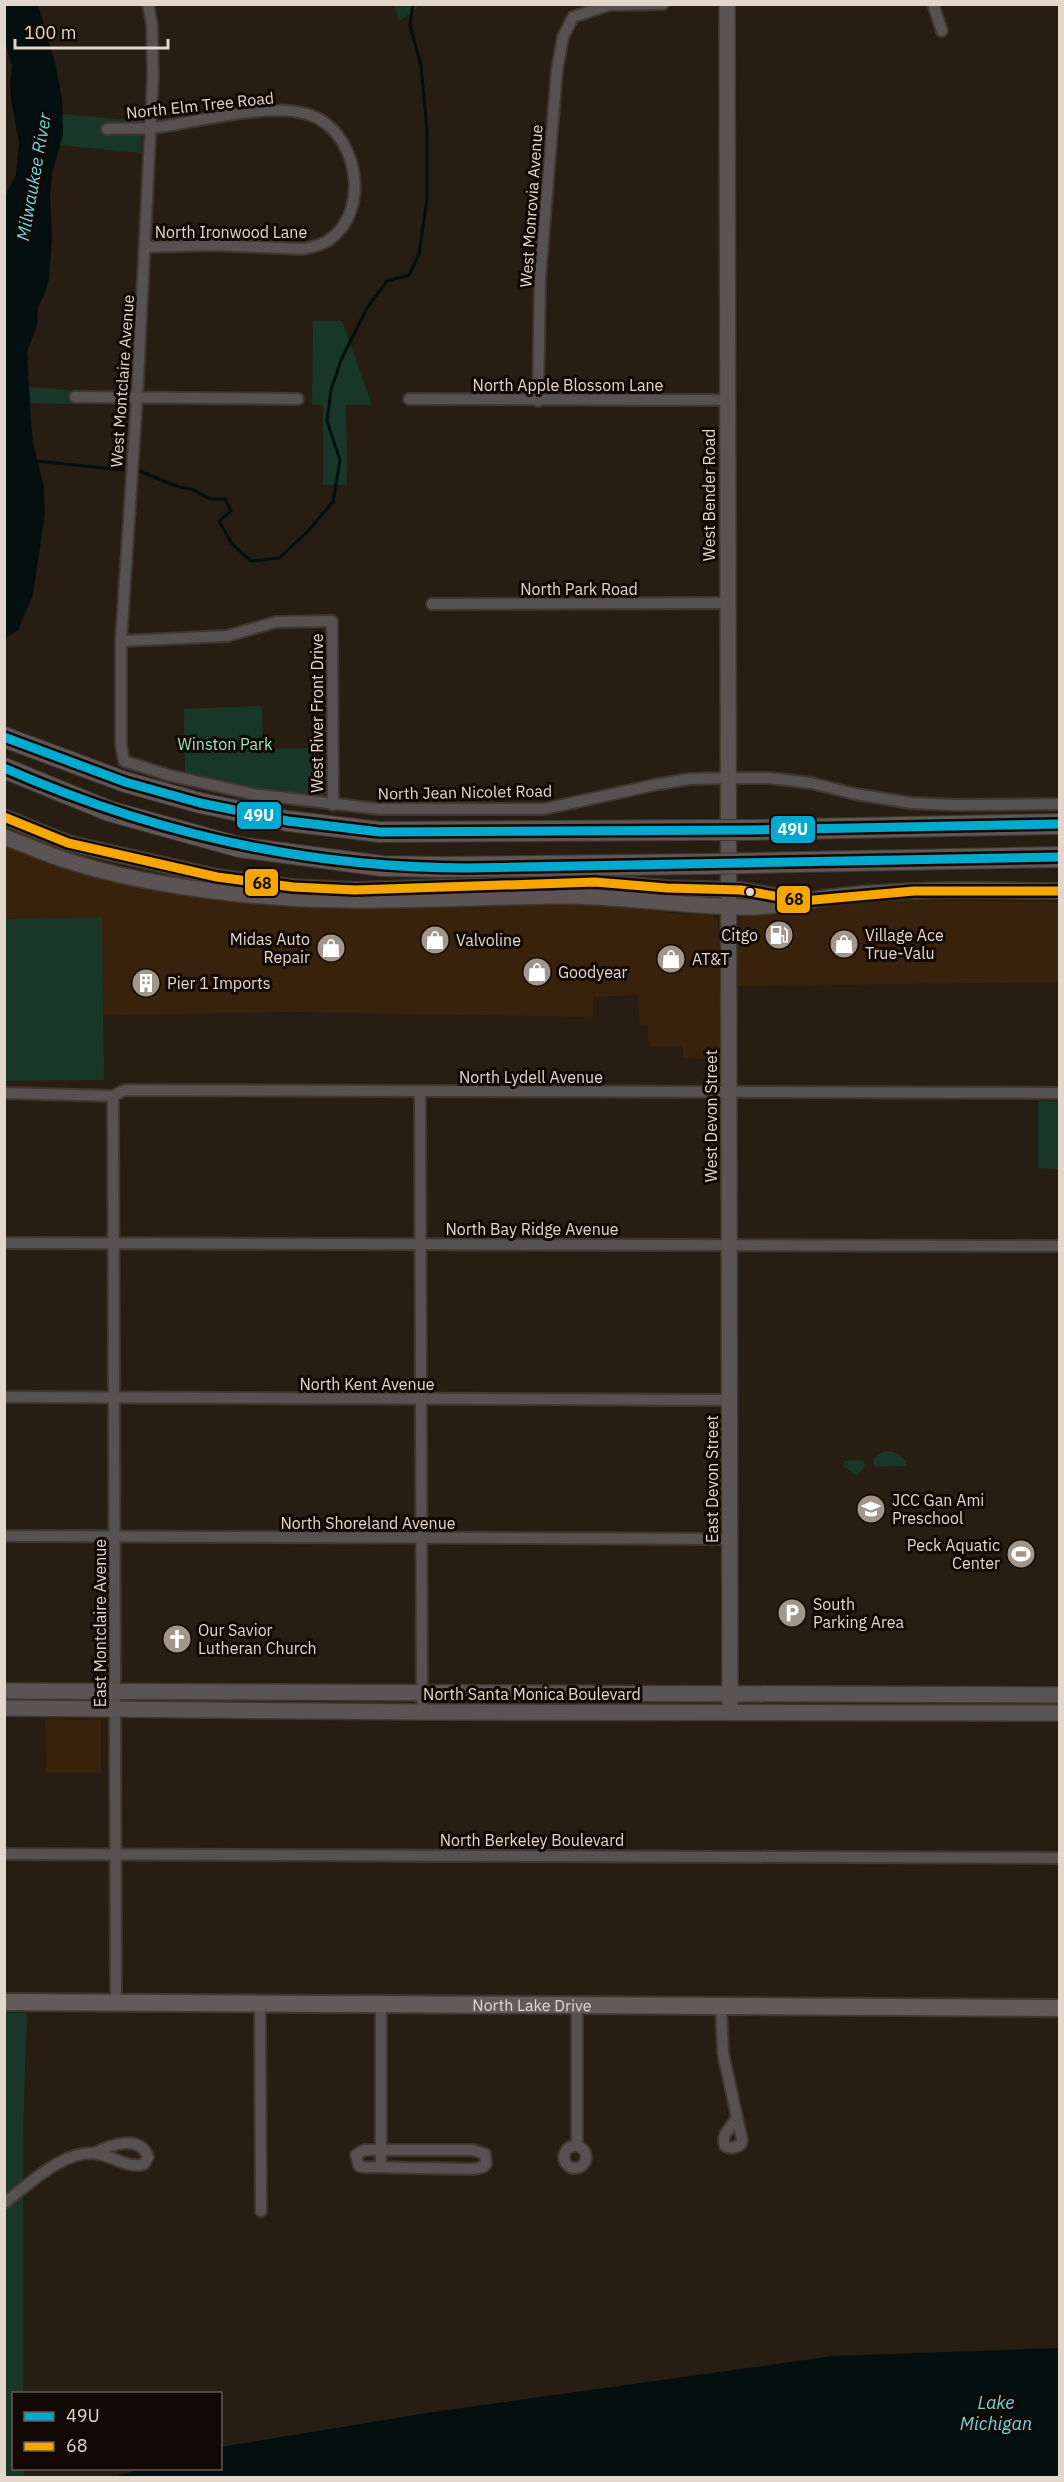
<svg xmlns="http://www.w3.org/2000/svg" width="1064" height="2482" viewBox="0 0 1064 2482" font-family="'IBM Plex Sans',sans-serif">
<style>
.built{fill:#39220b}
.green{fill:#193726}
.water{fill:#040f0f}
.lines{fill:none;stroke-linecap:round;stroke-linejoin:round}
.stream{stroke:#040f0f;stroke-width:3}
.street-casing{stroke:#40372e;stroke-width:14}
.secondary-casing{stroke:#40372e;stroke-width:18}
.primary-casing{stroke:#40372e;stroke-width:20}
.highway-casing{stroke:#40372e;stroke-width:22}
.street{stroke:#575250;stroke-width:10}
.secondary{stroke:#5a5454;stroke-width:15}
.primary{stroke:#635a5a;stroke-width:16}
.highway{stroke:#5f5755;stroke-width:20}
.highway-bridge-casing{stroke:#40372e;stroke-width:22;stroke-linecap:butt}
.highway-bridge{stroke:#5f5755;stroke-width:20}
.bus-1-casing{stroke:#120904;stroke-width:14}
.bus-2-casing{stroke:#120904;stroke-width:14}
.bus-1{stroke:#00a9ce;stroke-width:9}
.bus-2{stroke:#f7a600;stroke-width:9}
.bus-dot{fill:#e3d6ca;stroke:#120904;stroke-width:2}
.labels{text-anchor:middle;stroke-width:6;stroke-linejoin:round;paint-order:stroke}
.street-label{font-size:16px;fill:#e3d6ca;stroke:#120904}
.park-label{font-size:16px;fill:#9ae6bb;stroke:#120904}
.poi-label{font-size:16px;fill:#e3d6ca;stroke:#120904;text-anchor:start}
.water-label{font-size:18px;font-style:italic;fill:#6fd6dc;stroke:#120904}
.line-badge{stroke:#120904;stroke-width:2}
.badge-label{font-size:16px;text-anchor:middle;font-weight:bold;fill:#fff}
.pale-badge-label{font-size:16px;text-anchor:middle;font-weight:bold;fill:#111}
</style>
<rect width="100%" height="100%" fill="#281d13"/>
<g class="built">
<polygon points="4,846 41,860 168,891 267,905 333,908 583,903 635,907 675,914 712,915 717,918 718,923 721,1060 683,1058 683,1046 649,1046 648,1026 640,1025 638,995 593,997 593,1017 293,1012 103,1015 102,918 5,919"/>
<polygon points="905,900 1059,902 1059,982 737,986 739,920 744,913 814,902"/>
<polygon points="45,1719 101,1720 101,1773 46,1773"/>
</g>
<g class="green">
<polygon points="394,5 420,5 400,21"/>
<polygon points="61,114 142,121 141,153 60,145 63,134"/>
<polygon points="313,321 342,321 372,405 346,405 347,485 323,485 323,405 312,405"/>
<polygon points="29,387 70,390 70,404 30,403"/>
<polygon points="262,706 263,749 329,748 329,789 323,797 264,790 185,773 184,709"/>
<polygon points="102,917 104,1080 5,1081 5,919"/>
<polygon points="1038,1101 1059,1101 1059,1169 1038,1168"/>
<polygon points="885,1451 894,1452 906,1461 906,1466 874,1467 873,1458"/>
<polygon points="859,1460 863,1461 865,1465 857,1476 843,1466 844,1461"/>
<polygon points="5,2013 27,2013 23,2133 23,2393 14,2394 14,2468 24,2469 24,2477 5,2477"/>
</g>
<g class="water">
<polygon points="5,4 38,5 55,62 62,99 63,134 52,174 50,197 52,239 49,279 44,296 38,307 37,326 27,351 31,422 33,443 44,487 45,513 33,595 18,630 5,638 4,198 16,175 19,143 11,100 10,82 12,66 5,42"/>
<polygon points="1059,2348 1059,2477 113,2477 142,2469 220,2468 221,2447 433,2412 833,2356"/>
</g>
<g class="lines">
<g class="stream">
<polyline points="35,461 123,470"/>
<polyline points="139,471 179,487 192,489 210,499 225,499 231,511 219,521 232,544 251,561 279,558 307,532 333,502 340,460 327,421 331,390 341,360 367,308 387,281 409,275 419,254 427,199 427,130 421,66 410,25 413,4"/>
</g>
<g class="street-casing">
<g id="street">
<polyline points="148,4 152,25 153,77 137,398 121,641 121,745 124,761 168,775 252,794 379,809 544,809 659,784 689,779 728,778 770,778 811,783 855,794 911,803 955,805 1060,804"/>
<polyline points="933,4 942,31"/>
<path d="M107,129C122,128 137,129 152,128C196,123 265,102 307,114C357,128 373,210 329,240C321,246 312,247 303,249L213,245L145,247"/>
<polyline points="75,397 298,399"/>
<polyline points="409,399 727,400"/>
<polyline points="538,401 540,278 557,70 563,37 573,17 609,5 663,4"/>
<polyline points="432,604 727,603"/>
<polyline points="121,641 227,636 276,622 332,621 333,805"/>
<polyline points="420,1091 422,1712"/>
<polyline points="4,1093 113,1096 125,1090 1060,1093"/>
<polyline points="113,1096 116,2002"/>
<polyline points="4,1243 1060,1246"/>
<polyline points="4,1397 730,1400"/>
<polyline points="4,1536 731,1539"/>
<polyline points="4,1854 1060,1858"/>
<polyline points="260,2004 261,2211"/>
<polyline points="577,2006 577,2146"/>
<path d="M721,2007L723,2053L742,2140L741,2144C736,2148 731,2149 725,2146C720,2133 732,2128 737,2117"/>
<circle cx="575" cy="2157" r="11"/>
<polygon points="364,2150 473,2150 485,2154 486,2164 483,2167 473,2169 364,2167 359,2166 356,2155"/>
<polyline points="381,2167 381,2005"/>
<path d="M4,2203C30,2184 64,2148 99,2154C113,2157 130,2169 144,2164L148,2157C140,2134 110,2145 95,2153"/>
</g>
</g>
<g class="secondary-casing">
<g id="secondary">
<polyline points="727,4 730,1712"/>
<polyline points="4,817 68,843 217,877 293,887 355,890 595,882 667,888 741,890 794,899"/>
<path d="M4,837C24,844 44,853 65,860C115,876 169,886 222,892C331,906 443,898 553,896C619,895 684,907 750,907C781,907 810,899 840,896C913,888 986,890 1060,891"/>
<polyline points="4,1691 1060,1695"/>
<polyline points="4,1708 422,1712 1060,1713"/>
</g>
</g>
<g class="primary-casing">
<g id="primary">
<path id="s1" d="M4,2002L1060,2008"/>
</g>
</g>
<g class="highway-casing">
<g id="highway">
<polyline points="4,737 125,782 200,803 288,821 380,832 705,830"/>
<polyline points="4,768 109,811 239,847 382,866 441,867 705,864"/>
<polyline points="752,830 1060,824"/>
<polyline points="752,863 1060,857"/>
</g>
</g>
<use href="#street" class="street"/>
<use href="#secondary" class="secondary"/>
<use href="#primary" class="primary"/>
<use href="#highway" class="highway"/>
<g class="highway-bridge-casing">
<g id="highway-bridge">
<polyline points="705,830 752,830"/>
<polyline points="705,864 752,863"/>
</g>
</g>
<use href="#highway-bridge" class="highway-bridge"/>
<g class="bus-1-casing">
<g id="bus-1">
<polyline points="4,737 125,782 200,803 288,821 380,832 752,830 1060,824"/>
<path d="M4,768C152,833 306,868 467,868L1060,857"/>
</g>
</g>
<g class="bus-2-casing">
<polyline id="bus-2" points="4,817 68,843 217,877 293,887 355,890 595,882 667,888 741,890 802,901 914,891 1060,891"/>
</g>
<use href="#bus-1" class="bus-1"/>
<use href="#bus-2" class="bus-2"/>
</g>
<defs>
<g id="fuel-disc" transform="scale(1.5)"><circle r="9.5" fill="#a2958a" stroke="#120904"/><path d="M-5.5-6h7V0h2V4h1.3V-2.5L3-4.5l.8-.8L6-3V5H2.5V1h-1V6h-7ZM-4.2-4.7v3.2H.2V-4.7Z" fill="#fff"/></g>
<g id="shop-disc" transform="scale(1.5)"><circle r="9.5" fill="#a2958a" stroke="#120904"/><path d="M-5-2.5h2.3a2.7 3.5 0 0 1 5.4 0H5L5.5 6h-11ZM-1.5-2.5h3a1.5 2.3 0 0 0-3 0Z" fill="#fff"/></g>
<g id="building-disc" transform="scale(1.5)"><circle r="9.5" fill="#a2958a" stroke="#120904"/><path d="M-4-6H4V6H1V3H-1V6H-4ZM-2.5-4.3h1.7v1.8h-1.7ZM.8-4.3h1.7v1.8H.8ZM-2.5-1h1.7V.8h-1.7ZM.8-1h1.7V.8H.8Z" fill="#fff"/></g>
<g id="school-disc" transform="scale(1.5)"><circle r="9.5" fill="#a2958a" stroke="#120904"/><path d="M0-5L7-2L0 1L-7-2ZM-4 1L0 2.5L4 1V4Q0 6-4 4Z" fill="#fff"/></g>
<g id="stadium-disc" transform="scale(1.5)"><circle r="9.5" fill="#a2958a" stroke="#120904"/><path d="M0-5a6.5 5 0 1 0 0 10a6.5 5 0 1 0 0-10ZM-3.5-1.8h7v3.6h-7Z" fill="#fff"/></g>
<g id="parking-disc" transform="scale(1.5)"><circle r="9.5" fill="#a2958a" stroke="#120904"/><path d="M-3.5-5.5H1a3.5 3.5 0 0 1 0 7H-1V5.5H-3.5ZM-1-3.4V-.6H.8a1.4 1.4 0 0 0 0-2.8Z" fill="#fff"/></g>
<g id="church-disc" transform="scale(1.5)"><circle r="9.5" fill="#a2958a" stroke="#120904"/><path d="M-1.2-6h2.4v3.5h3.3v2.4h-3.3V6h-2.4V-.1h-3.3v-2.4h3.3Z" fill="#fff"/></g>
</defs>
<g fill-rule="evenodd">
<use href="#fuel-disc" x="779" y="935"/>
<use href="#shop-disc" x="435" y="940"/>
<use href="#shop-disc" x="844" y="944"/>
<use href="#shop-disc" x="331" y="948"/>
<use href="#shop-disc" x="671" y="959"/>
<use href="#shop-disc" x="537" y="972"/>
<use href="#building-disc" x="146" y="983"/>
<use href="#school-disc" x="871" y="1509"/>
<use href="#stadium-disc" x="1021" y="1554"/>
<use href="#parking-disc" x="792" y="1613"/>
<use href="#church-disc" x="177" y="1639"/>
</g>
<circle class="bus-dot" cx="750" cy="892" r="5"/>
<g class="labels">
<g class="street-label">
<text transform="translate(200 105) rotate(-6)" y="6">North Elm Tree Road</text>
<text transform="translate(531 206) rotate(-86)" y="6">West Monrovia Avenue</text>
<text x="231" y="238">North Ironwood Lane</text>
<text transform="translate(122 381) rotate(-86)" y="6">West Montclaire Avenue</text>
<text x="568" y="391">North Apple Blossom Lane</text>
<text transform="translate(709 495) rotate(-90)" y="6">West Bender Road</text>
<text x="579" y="595">North Park Road</text>
<text transform="translate(317 713) rotate(-90)" y="6">West River Front Drive</text>
<text transform="translate(465 792) rotate(-1)" y="6">North Jean Nicolet Road</text>
<text x="531" y="1083">North Lydell Avenue</text>
<text transform="translate(711 1116) rotate(-90)" y="6">West Devon Street</text>
<text x="532" y="1235">North Bay Ridge Avenue</text>
<text x="367" y="1390">North Kent Avenue</text>
<text transform="translate(712 1479) rotate(-90)" y="6">East Devon Street</text>
<text x="368" y="1529">North Shoreland Avenue</text>
<text transform="translate(100 1623) rotate(-90)" y="6">East Montclaire Avenue</text>
<text x="532" y="1700">North Santa Monica Boulevard</text>
<text x="532" y="1846">North Berkeley Boulevard</text>
<text dy="6" stroke="none"><textPath href="#s1" startOffset="528">North Lake Drive</textPath></text>
</g>
<g class="park-label">
<text x="225" y="750">Winston Park</text>
</g>
<g class="poi-label">
<text x="758" y="941" text-anchor="end">Citgo</text>
<text x="865" y="941">Village Ace<tspan x="865" dy="18">True-Valu</tspan></text>
<text x="310" y="945" text-anchor="end">Midas Auto<tspan x="310" dy="18">Repair</tspan></text>
<text x="456" y="946">Valvoline</text>
<text x="692" y="965">AT&amp;T</text>
<text x="558" y="978">Goodyear</text>
<text x="167" y="989">Pier 1 Imports</text>
<text x="892" y="1506">JCC Gan Ami<tspan x="892" dy="18">Preschool</tspan></text>
<text x="1000" y="1551" text-anchor="end">Peck Aquatic<tspan x="1000" dy="18">Center</tspan></text>
<text x="813" y="1610">South<tspan x="813" dy="18">Parking Area</tspan></text>
<text x="198" y="1636">Our Savior<tspan x="198" dy="18">Lutheran Church</tspan></text>
</g>
<g class="water-label">
<text transform="translate(34 177) rotate(-80)" y="6">Milwaukee River</text>
<text x="996" y="2409">Lake<tspan x="996" dy="21">Michigan</tspan></text>
</g>
</g>
<g class="line-badge">
<rect x="236" y="801" width="46" height="29" rx="6" fill="#00a9ce"/>
<rect x="770" y="815" width="46" height="29" rx="6" fill="#00a9ce"/>
<rect x="244" y="868" width="35" height="29" rx="6" fill="#f7a600"/>
<rect x="776" y="885" width="35" height="29" rx="6" fill="#f7a600"/>
</g>
<g class="badge-label">
<text x="259" y="821">49U</text>
<text x="793" y="835">49U</text>
</g>
<g class="pale-badge-label">
<text x="262" y="889">68</text>
<text x="794" y="905">68</text>
</g>
<rect width="1064" height="2482" fill="none" stroke="#e3d6ca" stroke-width="12"/>
<rect x="12" y="2392" width="210" height="78" fill="#120904" stroke="#665b53" stroke-width="1.5"/>
<rect x="24" y="2412" width="30" height="9" fill="#00a9ce" stroke="#665b53" stroke-width="1.5"/>
<text x="66" y="2422" font-size="18" fill="#e3d6ca">49U</text>
<rect x="24" y="2442" width="30" height="9" fill="#f7a600" stroke="#665b53" stroke-width="1.5"/>
<text x="66" y="2452" font-size="18" fill="#e3d6ca">68</text>
<path d="M15 39v9h153v-9" fill="none" stroke="#e3d6ca" stroke-width="3"/>
<text x="24" y="39" font-size="18" fill="#e3d6ca" stroke="#120904" stroke-width="4.5" paint-order="stroke">100 m</text>
</svg>
